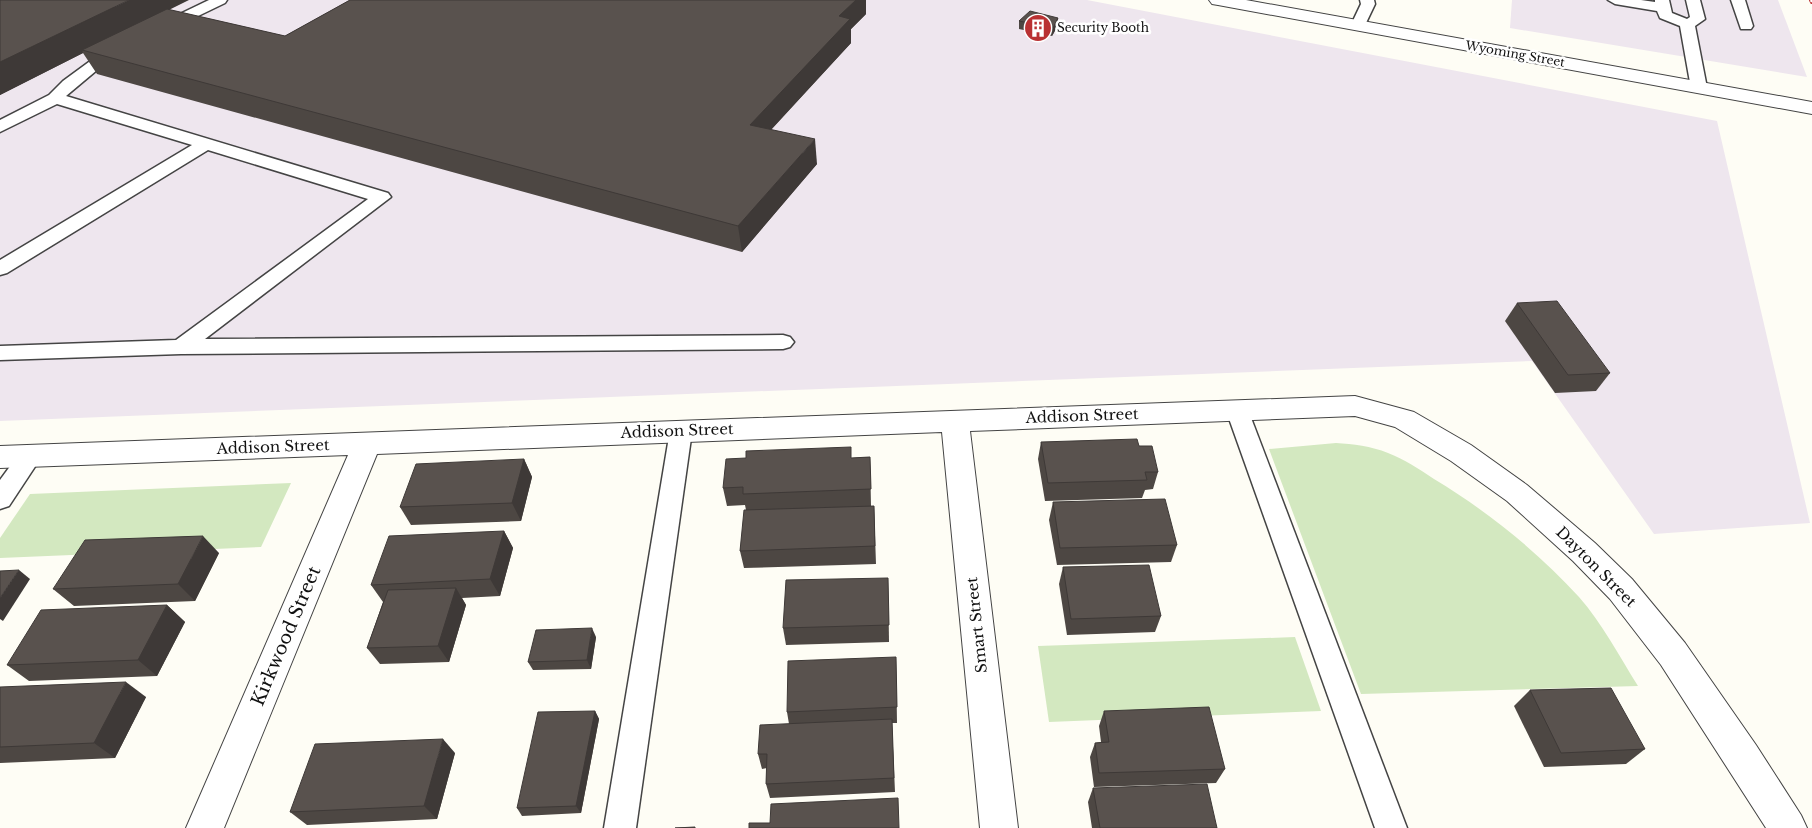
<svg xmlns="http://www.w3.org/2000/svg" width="1812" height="828" viewBox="0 0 1812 828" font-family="'Libre Baskerville',serif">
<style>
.industrial{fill:#eee6ee}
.green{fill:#d3e8c0}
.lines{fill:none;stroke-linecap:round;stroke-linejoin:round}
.service-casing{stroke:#444;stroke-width:3}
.minor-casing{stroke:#444;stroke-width:2}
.tertiary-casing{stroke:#444;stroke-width:2}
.service{fill:#fff;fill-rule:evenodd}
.minor{fill:#fff;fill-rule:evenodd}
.tertiary{fill:#fff;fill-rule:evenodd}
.rail-casing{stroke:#b93133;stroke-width:4}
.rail{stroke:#fff;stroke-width:2.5;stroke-dasharray:8;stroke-linecap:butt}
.wall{fill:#4d4743}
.shaded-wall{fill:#3e3937}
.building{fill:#59524e;stroke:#3e3937}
.labels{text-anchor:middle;stroke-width:5;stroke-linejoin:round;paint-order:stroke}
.far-poi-label{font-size:12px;fill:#111;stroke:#fff;text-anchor:start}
.far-street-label{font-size:12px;fill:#111;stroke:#fff}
.street-label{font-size:15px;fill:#111;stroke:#fff}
.near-street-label{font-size:18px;fill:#111;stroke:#fff}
</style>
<rect width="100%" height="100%" fill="#fefdf5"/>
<g class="industrial">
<polygon points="0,0 1087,0 1717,121 1810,523 1654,534 1532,361 0,421"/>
<polygon points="1512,0 1778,0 1807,77 1510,28"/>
</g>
<g class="green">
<path d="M1336,443C1353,444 1371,446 1388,453C1404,459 1419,469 1434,479C1487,511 1537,551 1579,597C1602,623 1619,656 1638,686L1361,694L1269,449Z"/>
<polygon points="291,483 261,547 0,558 0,538 30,494"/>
<polygon points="1295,637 1321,711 1049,722 1038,646"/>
</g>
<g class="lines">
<g class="service-casing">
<g id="service">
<polygon points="209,0 227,0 225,3 167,31 157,31 155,28 157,25"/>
<polygon points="1360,0 1374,0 1375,4 1365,25 1363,28 1353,28 1351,25 1361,4"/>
<polygon points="1608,0 1641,0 1655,2 1655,0 1669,0 1672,13 1687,19 1690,17 1686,0 1700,0 1705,19 1695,26 1707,88 1705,91 1693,91 1691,88 1680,26 1660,18 1657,11 1615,4"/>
<polygon points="1731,0 1745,0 1753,26 1751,29 1741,29"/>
<polygon points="118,47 123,48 125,51 103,65 66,96 388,193 391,197 205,339 783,335 790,337 794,342 790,347 783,349 181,354 0,360 0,346 176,340 368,199 208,150 7,273 0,275 0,260 192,145 57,104 0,132 0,120 49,95 63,81 93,59"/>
<polygon points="1237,402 1245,404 1248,410 1407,828 1375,828 1226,410 1229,404"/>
<polygon points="681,422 689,425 692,431 636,828 604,828 670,431 673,425"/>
<polygon points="30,447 38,450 42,456 9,506 0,509 0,480 22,450"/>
</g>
</g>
<g class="minor-casing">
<polygon id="minor" points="1355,396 1414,412 1471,445 1527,485 1595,543 1632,579 1685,643 1756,745 1801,815 1807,828 1766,828 1661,665 1610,599 1573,561 1507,501 1451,461 1395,427 1355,416 970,431 1018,828 980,828 942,432 377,454 224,828 186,828 348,455 0,468 0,446"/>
</g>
<g class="tertiary-casing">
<polygon id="tertiary" points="1209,0 1246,0 1812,102 1812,114 1218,5 1212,4"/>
</g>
<use href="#service" class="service"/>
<use href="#minor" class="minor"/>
<use href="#tertiary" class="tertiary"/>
<g class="rail-casing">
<polyline id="rail" points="1811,0 1812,2"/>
</g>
<use href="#rail" class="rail"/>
</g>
<g class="wall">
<polygon points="0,0 170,10 285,36 350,0 866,0 866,14 851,29 851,43 771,130 817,164 742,252 97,74 83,53 0,95"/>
<polygon points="1058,18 1057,27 1052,36 1019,29 1019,21"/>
<polygon points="1517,303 1610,373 1596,391 1555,393 1505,321"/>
<polygon points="1041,442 1139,446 1158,472 1153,489 1145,490 1142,498 1045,501 1038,459"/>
<polygon points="870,457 871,506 874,506 876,564 744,568 740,551 746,510 745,505 727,506 723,488 746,458 852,458"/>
<polygon points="524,459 532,477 521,521 411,525 400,507"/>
<polygon points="1053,502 1177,545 1171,562 1057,565 1049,520"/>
<polygon points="504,531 513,548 500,596 462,598 466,605 449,662 380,664 367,648 383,602 371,585"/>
<polygon points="219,553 195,601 74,606 53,589"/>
<polygon points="1063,567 1161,616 1155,632 1067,635 1059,584"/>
<polygon points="888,578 889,642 786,645 783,628"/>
<polygon points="167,605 185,622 157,676 29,681 7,665"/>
<polygon points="596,637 591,669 533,670 528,662"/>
<polygon points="896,657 897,723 892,723 895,792 770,798 766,784 767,768 762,769 758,754 789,724 787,712"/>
<polygon points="0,687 146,697 115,758 0,763"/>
<polygon points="1530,690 1645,749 1626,764 1544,767 1514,706"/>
<polygon points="595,711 599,719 581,813 522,816 517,808"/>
<polygon points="1104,711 1225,769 1216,783 1094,787 1090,757 1095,743 1101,742 1099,726"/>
<polygon points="455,753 437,819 307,825 290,812"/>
<polygon points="1093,788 1217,828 1092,828 1088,802"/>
</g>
<g class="shaded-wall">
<polygon points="129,0 189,0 86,51 82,50 83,53 0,95 0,62"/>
<polygon points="856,0 866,0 866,14 851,29 851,43 753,149 750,125 839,16"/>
<polygon points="1058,18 1057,27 1052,36 1053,28"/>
<polygon points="815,139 817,164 742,252 738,226"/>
<polygon points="524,459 532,477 521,521 512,503"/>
<polygon points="504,531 513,548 500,596 490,579"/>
<polygon points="203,536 219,553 195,601 178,584"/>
<polygon points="19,570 30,579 3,621 0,619 0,598"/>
<polygon points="456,588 466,605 449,662 438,646"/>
<polygon points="167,605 185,622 157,676 138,660"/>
<polygon points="592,628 596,637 591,669 587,660"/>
<polygon points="126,682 146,697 115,758 94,743"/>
<polygon points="595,711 599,719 581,813 576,806"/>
<polygon points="443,739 455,753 437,819 424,806"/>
</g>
<g class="building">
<polygon points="0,0 129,0 0,62"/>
<polygon points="350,0 856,0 839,16 850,19 750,125 815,139 738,226 82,50 167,9 285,36"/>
<polygon points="1030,11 1058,18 1053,28 1019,21"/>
<polygon points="1557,301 1610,373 1568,375 1517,303"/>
<polygon points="1137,439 1139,446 1152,446 1158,472 1145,472 1147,480 1048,483 1041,442"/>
<polygon points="851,447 851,458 870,457 871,489 743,494 743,487 723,488 726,459 746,458 746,451"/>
<polygon points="524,459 512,503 400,507 416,464"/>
<polygon points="1165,499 1177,545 1060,548 1053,502"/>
<polygon points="874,506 875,546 740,551 744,510"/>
<polygon points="504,531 490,579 371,585 389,536"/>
<polygon points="203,536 178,584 53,589 85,540"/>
<polygon points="1149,565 1161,616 1071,619 1063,567"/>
<polygon points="19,570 0,598 0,571"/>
<polygon points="888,578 889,625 783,628 786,580"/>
<polygon points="456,588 438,646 367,648 388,590"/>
<polygon points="167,605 138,660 7,665 41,610"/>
<polygon points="592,628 587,660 528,662 536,630"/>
<polygon points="896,657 897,707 787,712 788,661"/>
<polygon points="126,682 94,743 0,747 0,687"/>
<polygon points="1611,688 1645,749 1561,753 1530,690"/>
<polygon points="1209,707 1225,769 1099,773 1095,743 1109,742 1104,711"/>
<polygon points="595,711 576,806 517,808 538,712"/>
<polygon points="892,719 894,778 766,784 767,754 758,754 760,725"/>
<polygon points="443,739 424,806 290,812 315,744"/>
<polygon points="1207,784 1217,828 1100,828 1093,788"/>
<polygon points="898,798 899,828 749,828 749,823 770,823 771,804"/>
<polygon points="695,827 695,828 675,828"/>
</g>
<defs>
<g id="building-disc" transform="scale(1.4375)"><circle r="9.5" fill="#b93133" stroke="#fff"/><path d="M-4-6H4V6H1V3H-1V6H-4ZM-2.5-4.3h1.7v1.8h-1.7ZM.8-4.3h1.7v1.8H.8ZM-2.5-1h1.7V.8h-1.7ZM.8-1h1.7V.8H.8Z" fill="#fff"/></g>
</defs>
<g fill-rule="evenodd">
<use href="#building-disc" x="1038" y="28"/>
</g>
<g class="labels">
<g class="far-poi-label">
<text x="1057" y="32">Security Booth</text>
</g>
<g class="far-street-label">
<text transform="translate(1515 54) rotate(10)" y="4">Wyoming Street</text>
</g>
<g class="street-label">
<text transform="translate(1082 416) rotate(-2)" y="5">Addison Street</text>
<text transform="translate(677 431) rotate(-2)" y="5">Addison Street</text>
<text transform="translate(273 447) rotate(-2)" y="5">Addison Street</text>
<text transform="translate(1596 567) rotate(45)" y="5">Dayton Street</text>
<text transform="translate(977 625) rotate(-96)" y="5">Smart Street</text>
</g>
<g class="near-street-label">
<text transform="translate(286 636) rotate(-67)" y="6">Kirkwood Street</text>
</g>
</g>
</svg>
